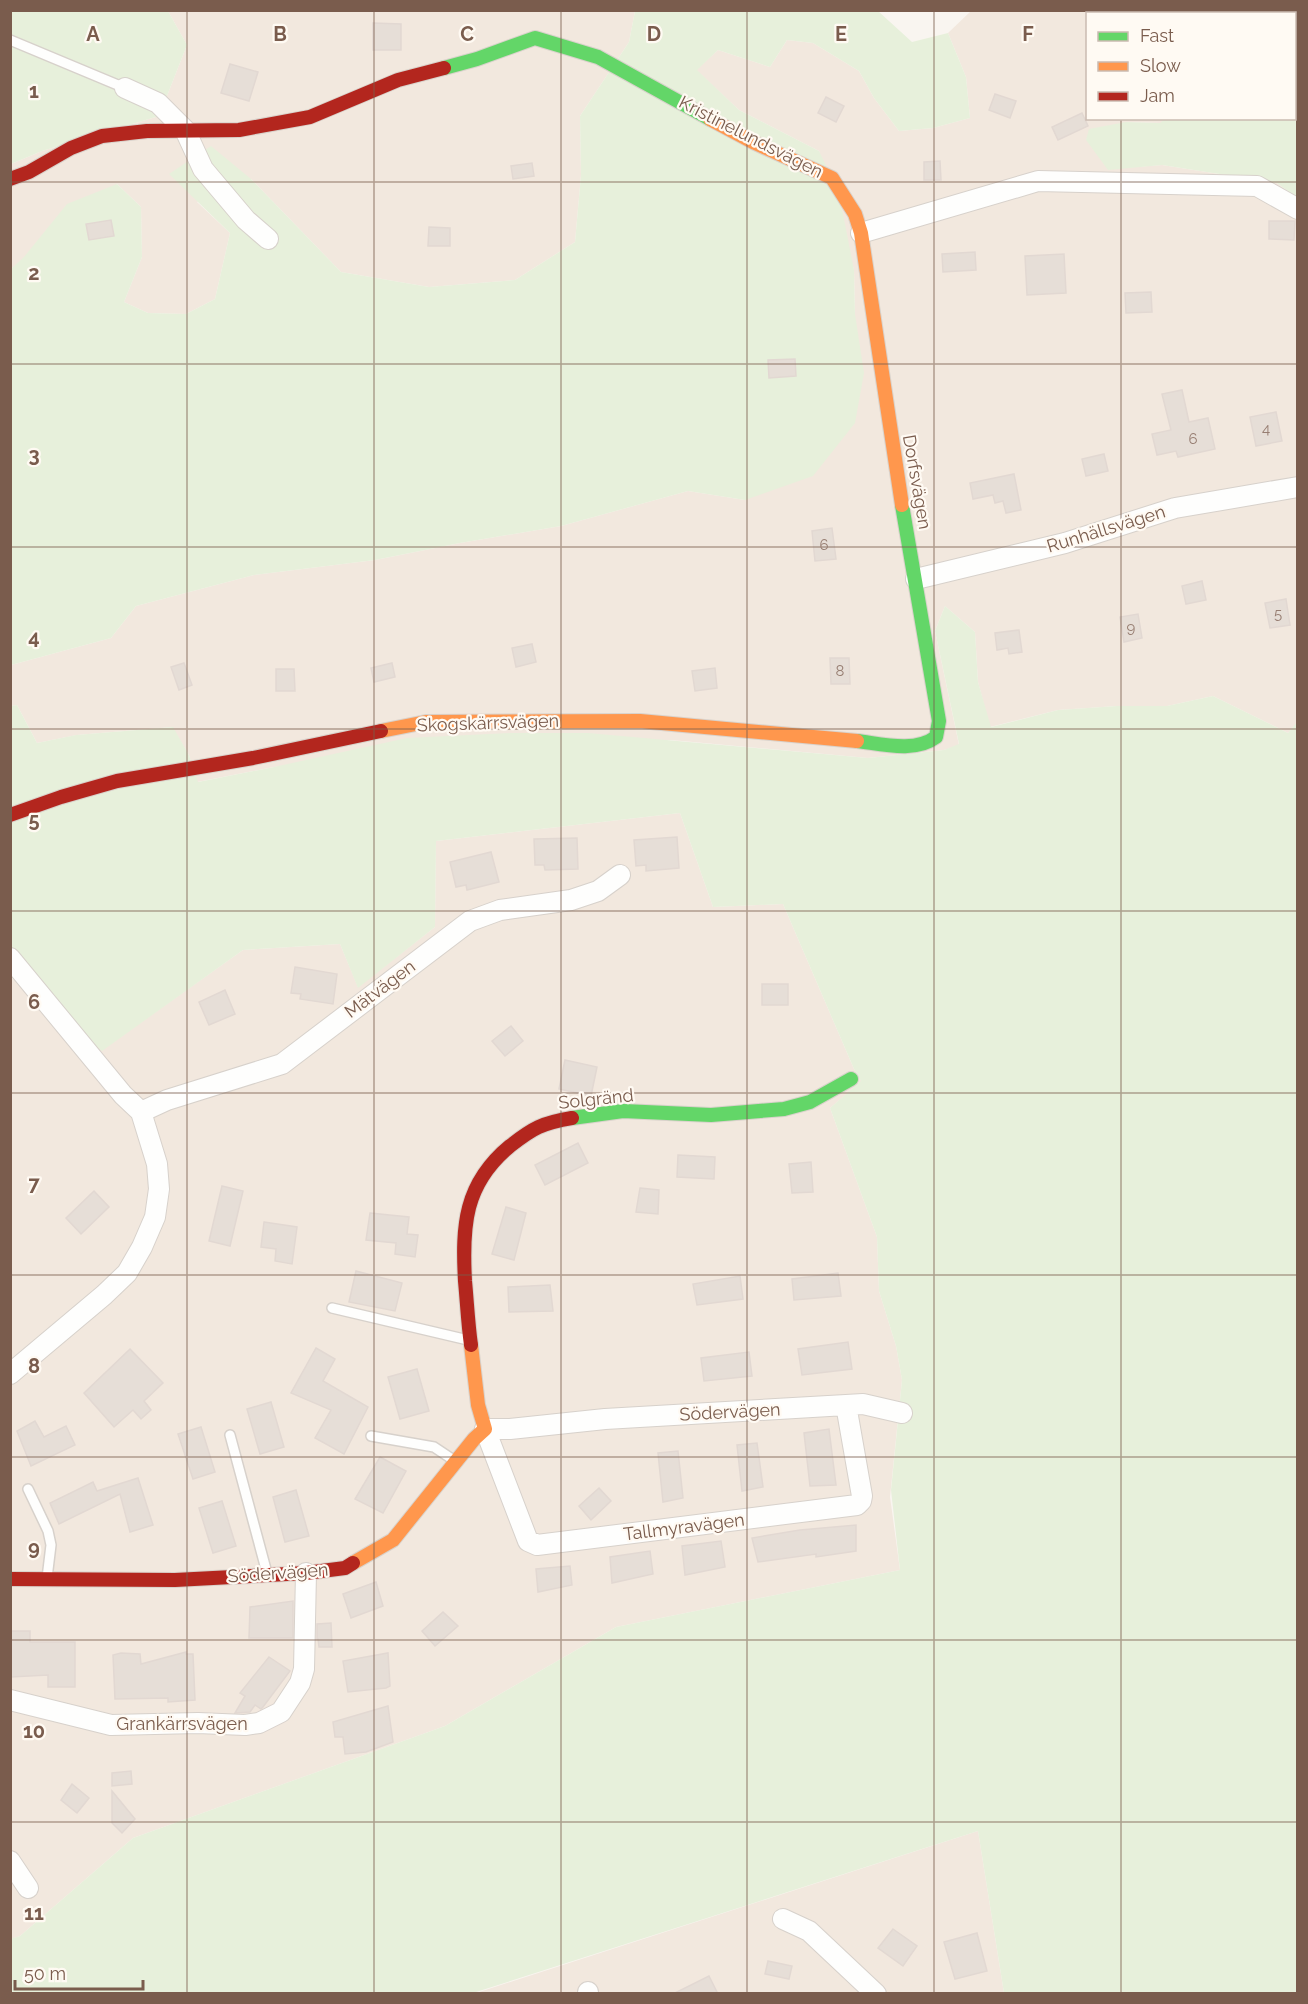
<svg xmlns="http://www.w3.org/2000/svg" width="1308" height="2004" viewBox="0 0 1308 2004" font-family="Raleway,sans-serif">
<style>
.residential{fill:#f2e8de}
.green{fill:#e7f0db}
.building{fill:#e6ded7;stroke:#e2d8d2;stroke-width:1.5}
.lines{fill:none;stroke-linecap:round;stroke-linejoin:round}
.lane-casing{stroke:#d7d1cb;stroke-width:12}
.street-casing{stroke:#d7d1cb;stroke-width:22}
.fast-casing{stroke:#d9d2cb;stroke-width:16}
.slow-casing{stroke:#d9d2cb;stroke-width:16}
.jam-casing{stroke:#d9d2cb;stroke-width:16}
.lane{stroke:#fefefd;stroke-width:9}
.street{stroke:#fefefd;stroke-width:20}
.fast{stroke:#63d668;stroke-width:14}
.slow{stroke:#ff974d;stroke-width:14}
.jam{stroke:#b3261e;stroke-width:14}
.grid{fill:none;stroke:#7a5c4d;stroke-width:1.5;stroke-opacity:0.55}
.labels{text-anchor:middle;stroke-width:4.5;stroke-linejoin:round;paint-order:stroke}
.number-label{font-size:15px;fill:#977e72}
.street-label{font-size:18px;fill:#7a5c4d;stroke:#fffaf3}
.grid-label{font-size:20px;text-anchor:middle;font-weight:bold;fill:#7a5c4d;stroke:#fffaf3;stroke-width:4.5;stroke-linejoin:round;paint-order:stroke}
</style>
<rect width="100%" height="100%" fill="#f9f5f0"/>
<g class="residential">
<polygon points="168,11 635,11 629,42 580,116 581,175 575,242 515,280 429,287 341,272 251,179 197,202 230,233 215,299 186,314 148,313 124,302 142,257 141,207 117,184 11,269 11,164 42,151 159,116 187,45"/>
<polygon points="971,11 1113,11 1116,13 1088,14 1088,118 1166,119 1161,123 1126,122 1108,169 1162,165 1277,183 1297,198 1298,722 1288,733 1213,696 1167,706 1117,706 1058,710 990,727 978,682 975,632 945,606 935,631 959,745 944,750 868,758 671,740 274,767 197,782 189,755 172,727 77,735 37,743 17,705 11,706 11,665 111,638 136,606 254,575 375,560 460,543 561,526 688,491 745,500 855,314 854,270 819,151 739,110 696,70 718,50 770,67 787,40 813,43 859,71 874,98 899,131 933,128 970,118 966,77 948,33"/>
<polygon points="680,813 713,907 783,904 854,1069 862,1081 830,1108 877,1237 879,1291 896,1346 902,1380 890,1497 900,1570 616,1627 445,1726 133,1838 20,1936 11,1939 10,977 102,1050 243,950 340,944 358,987 435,927 436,841"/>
<polygon points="978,1831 1004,1993 473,1994"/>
</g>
<g class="green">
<polygon points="11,11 168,11 187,45 159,116 42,151 11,164"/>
<polygon points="635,11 878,11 912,42 948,33 966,77 970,118 933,128 899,131 874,98 859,71 813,43 787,40 770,67 718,50 697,70 739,110 819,151 832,178 843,214 854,270 855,314 864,373 855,423 813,476 745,500 688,491 561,526 460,543 375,560 254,575 136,606 111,638 11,665 11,269 24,257 67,204 117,184 141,207 142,257 124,302 148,313 186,314 215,299 230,233 169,174 211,146 251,179 341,272 429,287 515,280 575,242 581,175 580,116 629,42"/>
<polygon points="1113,11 1297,11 1297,198 1277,183 1162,165 1108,170 1086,140 1089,129 1126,122 1160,123 1166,118 1294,118 1294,14 1116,14"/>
<polygon points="945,606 975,632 978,682 991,727 1058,710 1117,706 1167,706 1213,696 1288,733 1297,722 1297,1993 1004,1993 978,1831 473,1993 11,1993 10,1939 20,1936 133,1838 445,1726 616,1627 900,1570 891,1490 902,1380 896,1346 879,1291 877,1237 830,1108 861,1081 854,1069 783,904 713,907 680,813 436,841 435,927 358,988 340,944 243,950 102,1051 11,977 11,706 17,705 37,743 76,735 173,727 189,755 198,782 274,767 407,738 511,733 588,733 868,758 944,750 959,744 935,631"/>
</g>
<g class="building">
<polygon points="373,23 401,24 401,50 373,50"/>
<polygon points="230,64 258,72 249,101 221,93"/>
<polygon points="995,94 1016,101 1010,118 989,110"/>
<polygon points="826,97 844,106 836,122 818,113"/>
<polygon points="1082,113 1088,126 1058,140 1052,127"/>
<polygon points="940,161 941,180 924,180 924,162"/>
<polygon points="532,163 534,176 513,179 511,166"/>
<polygon points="111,220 114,236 89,240 86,224"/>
<polygon points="1269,221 1295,221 1294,240 1269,239"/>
<polygon points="429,227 450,228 450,246 428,246"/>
<polygon points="975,252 976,270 943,272 942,254"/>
<polygon points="1064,254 1066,293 1027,295 1025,256"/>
<polygon points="1151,292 1152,312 1126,313 1125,293"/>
<polygon points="795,359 796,376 769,378 768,360"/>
<polygon points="1182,390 1189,422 1208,418 1215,449 1178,457 1176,451 1157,455 1152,434 1171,430 1162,394"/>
<polygon points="1276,412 1282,441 1256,446 1250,417"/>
<polygon points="1104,454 1108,471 1086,476 1082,459"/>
<polygon points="1014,474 1021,510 1006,513 1003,501 995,503 993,495 973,499 970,483"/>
<polygon points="832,528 836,559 815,561 812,531"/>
<polygon points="1202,581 1206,600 1186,604 1182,586"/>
<polygon points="1286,599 1290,625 1270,628 1265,603"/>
<polygon points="1138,614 1142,638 1124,642 1120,617"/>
<polygon points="1019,630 1022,652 1009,654 1008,648 997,650 995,633"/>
<polygon points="532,644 536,662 516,667 512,648"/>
<polygon points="830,658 849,658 850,684 831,684"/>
<polygon points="184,663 192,685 179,690 171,667"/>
<polygon points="392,663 395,677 374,682 371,668"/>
<polygon points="715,668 717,688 695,691 692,671"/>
<polygon points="276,669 294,669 295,691 276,691"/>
<polygon points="677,837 679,868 646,871 646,865 636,866 634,840"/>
<polygon points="577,838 578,869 545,870 544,865 535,865 534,839"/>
<polygon points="491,852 499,882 467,890 466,885 456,887 450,862"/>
<polygon points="295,967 337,974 333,1004 300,999 301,994 291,993"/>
<rect x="762" y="984" width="26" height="21"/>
<polygon points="225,990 235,1014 209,1025 199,1002"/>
<polygon points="511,1026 523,1041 505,1056 492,1041"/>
<polygon points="565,1060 597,1067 591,1096 559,1089"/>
<polygon points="578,1143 588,1163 545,1185 535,1165"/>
<polygon points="678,1155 715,1157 714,1179 677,1177"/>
<polygon points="811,1162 813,1192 792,1193 789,1164"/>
<polygon points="222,1186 243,1191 230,1246 209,1241"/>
<polygon points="640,1188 659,1190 658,1214 636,1212"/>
<polygon points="94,1191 109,1207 81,1234 66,1218"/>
<polygon points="506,1207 526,1213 514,1260 492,1254"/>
<polygon points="370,1213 409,1217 407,1234 418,1235 415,1257 395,1254 396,1243 366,1240"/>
<polygon points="264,1222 297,1227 292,1264 275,1261 276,1249 261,1247"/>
<polygon points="356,1271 402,1283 395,1311 349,1302"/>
<polygon points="838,1273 841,1296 794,1300 792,1279"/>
<polygon points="740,1276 743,1299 697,1305 693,1284"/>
<polygon points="550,1285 553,1311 509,1312 508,1287"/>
<polygon points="848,1342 852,1369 802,1375 798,1349"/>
<polygon points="316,1348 335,1359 323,1381 368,1407 344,1454 315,1438 331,1410 291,1393"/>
<polygon points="130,1349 163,1383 144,1401 151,1410 141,1419 133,1410 114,1427 84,1393"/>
<polygon points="749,1352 752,1376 704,1381 701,1358"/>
<polygon points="417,1369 429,1411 400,1419 388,1377"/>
<polygon points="271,1402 284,1447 260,1454 247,1409"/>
<polygon points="35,1421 44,1437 66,1426 75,1445 31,1466 17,1431"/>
<polygon points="201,1427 215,1472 193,1479 178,1434"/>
<polygon points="829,1429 836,1485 810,1486 804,1433"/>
<polygon points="757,1443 763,1487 742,1491 737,1445"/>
<polygon points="678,1451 683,1498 663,1502 658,1453"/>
<polygon points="380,1457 406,1471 383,1513 355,1499"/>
<polygon points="138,1478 153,1525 130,1532 120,1494 59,1524 50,1503 93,1482 97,1491"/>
<polygon points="599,1488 611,1501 591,1520 579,1506"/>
<polygon points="296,1490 309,1536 285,1542 273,1497"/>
<polygon points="222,1501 236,1546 213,1553 199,1508"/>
<polygon points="856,1525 856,1551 816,1557 816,1554 758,1562 752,1538 800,1530"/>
<polygon points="721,1541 725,1567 685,1575 682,1546"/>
<polygon points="650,1551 653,1574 612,1583 610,1557"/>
<polygon points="570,1566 572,1585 538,1592 536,1569"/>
<polygon points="376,1582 383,1606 351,1618 343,1594"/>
<polygon points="293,1601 293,1638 249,1638 250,1607"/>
<polygon points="443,1612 458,1626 435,1646 422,1631"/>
<polygon points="331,1623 332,1647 319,1647 318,1639 317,1639 317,1624"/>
<polygon points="11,1631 30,1631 30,1642 75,1642 75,1687 48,1687 48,1675 11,1677"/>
<polygon points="186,1652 186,1654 193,1654 195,1700 168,1702 168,1698 115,1699 113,1655 121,1653 140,1654 141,1664"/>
<polygon points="388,1653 390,1686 386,1688 348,1692 343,1661"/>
<polygon points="269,1657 290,1671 263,1707 261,1709 255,1705 250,1712 235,1713 245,1696 240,1693"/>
<polygon points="388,1706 393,1742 366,1752 345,1754 343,1737 335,1737 333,1722"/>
<polygon points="131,1771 132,1784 112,1786 112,1773"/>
<polygon points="72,1784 89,1798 77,1813 61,1800"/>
<polygon points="112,1791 135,1819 122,1833 112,1823"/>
<polygon points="893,1929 917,1946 903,1966 878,1948"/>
<polygon points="977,1933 987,1971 955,1979 944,1942"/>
<polygon points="768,1961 792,1966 789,1979 765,1974"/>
<polygon points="709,1976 718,1994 673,1994"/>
</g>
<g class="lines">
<g class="lane-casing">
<g id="lane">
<polyline points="10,40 125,88"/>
<polyline points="332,1308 468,1340"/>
<polyline points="230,1435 267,1573"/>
<polyline points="371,1436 434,1447 455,1461"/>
<polyline points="28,1489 48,1531 51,1545 47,1578"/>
</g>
</g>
<g class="street-casing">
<g id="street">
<polyline points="125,88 158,103 185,130 203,169 246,220 268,239"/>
<polyline points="861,233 1038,181 1257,186 1298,209"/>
<polyline points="916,579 1065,543 1175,508 1298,487"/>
<polyline points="10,958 123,1095 141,1112 157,1164 159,1189 155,1217 142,1247 127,1273 104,1295 10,1374"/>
<polyline points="141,1112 167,1100 282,1064 470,921 500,910 571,900 598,891 620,875"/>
<polyline points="846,1405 862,1496 861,1501 857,1505 537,1545 528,1541 485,1429 510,1429 605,1419 846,1405 863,1404 902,1413"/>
<polyline points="10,1700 111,1725 198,1723 245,1725 259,1723 281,1712 300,1683 304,1669 306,1573"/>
<polyline points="10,1861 28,1888"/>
<polyline points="783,1919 809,1931 876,1994"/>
<polyline points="588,1992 588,1994"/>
</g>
</g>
<g class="fast-casing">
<g id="fast">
<polyline points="444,68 477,59 535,38 598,57 710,119"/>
<path d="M857,741C882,744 915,753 936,737L939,721L902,505"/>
<polyline points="572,1118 623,1111 711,1115 784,1109 810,1102 851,1079"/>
</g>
</g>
<g class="slow-casing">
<g id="slow">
<polyline points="710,119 755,143 832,178 855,214 861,233 902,505"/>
<polyline points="381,731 426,722 640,721 857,741"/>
<polyline points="353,1563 393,1540 474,1439 485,1429 478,1405 471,1345"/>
</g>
</g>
<g class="jam-casing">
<g id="jam">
<polyline points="10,179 29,172 71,148 102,136 147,131 239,130 310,117 398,80 444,68"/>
<polyline points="10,815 61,797 117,781 253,758 381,731"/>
<path d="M471,1345C468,1324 467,1302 465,1281C462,1226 464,1184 510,1146C533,1128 542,1123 572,1118"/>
<polyline points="10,1579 175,1580 306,1573 345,1568 353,1563"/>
</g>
</g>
<use href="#lane" class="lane"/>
<use href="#street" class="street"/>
<use href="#fast" class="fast"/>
<use href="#slow" class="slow"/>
<use href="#jam" class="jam"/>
</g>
<path class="grid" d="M187,10V1994M374,10V1994M561,10V1994M747,10V1994M934,10V1994M1121,10V14M1121,118V1994M10,182H1298M10,364H1298M10,547H1298M10,729H1298M10,911H1298M10,1093H1298M10,1275H1298M10,1457H1298M10,1640H1298M10,1822H1298"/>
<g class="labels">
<g class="number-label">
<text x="1266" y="434">4</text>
<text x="1193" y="444">6</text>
<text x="824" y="550">6</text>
<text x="1278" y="619">5</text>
<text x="1131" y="633">9</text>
<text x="840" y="676">8</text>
</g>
<g class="street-label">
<text transform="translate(751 137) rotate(27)" y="6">Kristinelundsvägen</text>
<text transform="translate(917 482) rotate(80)" y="6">Dorfsvägen</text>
<text transform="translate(1106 529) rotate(-17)" y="6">Runhällsvägen</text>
<text transform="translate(488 723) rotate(-2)" y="6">Skogskärrsvägen</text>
<text transform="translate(380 989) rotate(-37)" y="6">Mätvägen</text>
<text transform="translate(596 1099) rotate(-6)" y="6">Solgränd</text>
<text transform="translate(730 1412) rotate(-3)" y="6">Södervägen</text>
<text transform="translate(684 1527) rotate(-7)" y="6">Tallmyravägen</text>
<text transform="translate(278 1573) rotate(-4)" y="6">Södervägen</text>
<text x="182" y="1730">Grankärrsvägen</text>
</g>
</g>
<g class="grid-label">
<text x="93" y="41">A</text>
<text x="280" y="41">B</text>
<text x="467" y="41">C</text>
<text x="654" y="41">D</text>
<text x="841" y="41">E</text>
<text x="1028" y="41">F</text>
<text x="34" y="98">1</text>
<text x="34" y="280">2</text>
<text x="34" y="462">3</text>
<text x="34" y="644">4</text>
<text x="34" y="827">5</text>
<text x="34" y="1009">6</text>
<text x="34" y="1191">7</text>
<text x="34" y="1373">8</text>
<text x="34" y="1555">9</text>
<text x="34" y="1738">10</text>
<text x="34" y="1920">11</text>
</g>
<rect width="1308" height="2004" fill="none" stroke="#7a5c4d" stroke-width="24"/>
<rect x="1086" y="12" width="210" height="108" fill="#fffaf3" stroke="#cabbb1" stroke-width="1.5"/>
<rect x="1098" y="32" width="30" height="9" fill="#63d668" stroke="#cabbb1" stroke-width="1.5"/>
<text x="1140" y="42" font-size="18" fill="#7a5c4d">Fast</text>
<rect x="1098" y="62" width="30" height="9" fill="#ff974d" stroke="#cabbb1" stroke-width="1.5"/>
<text x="1140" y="72" font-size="18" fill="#7a5c4d">Slow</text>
<rect x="1098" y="92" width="30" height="9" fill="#b3261e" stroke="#cabbb1" stroke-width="1.5"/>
<text x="1140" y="102" font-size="18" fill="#7a5c4d">Jam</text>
<path d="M15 1980v9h128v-9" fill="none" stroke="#7a5c4d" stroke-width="3"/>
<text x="24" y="1980" font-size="18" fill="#7a5c4d" stroke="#fffaf3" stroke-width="4.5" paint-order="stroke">50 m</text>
</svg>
